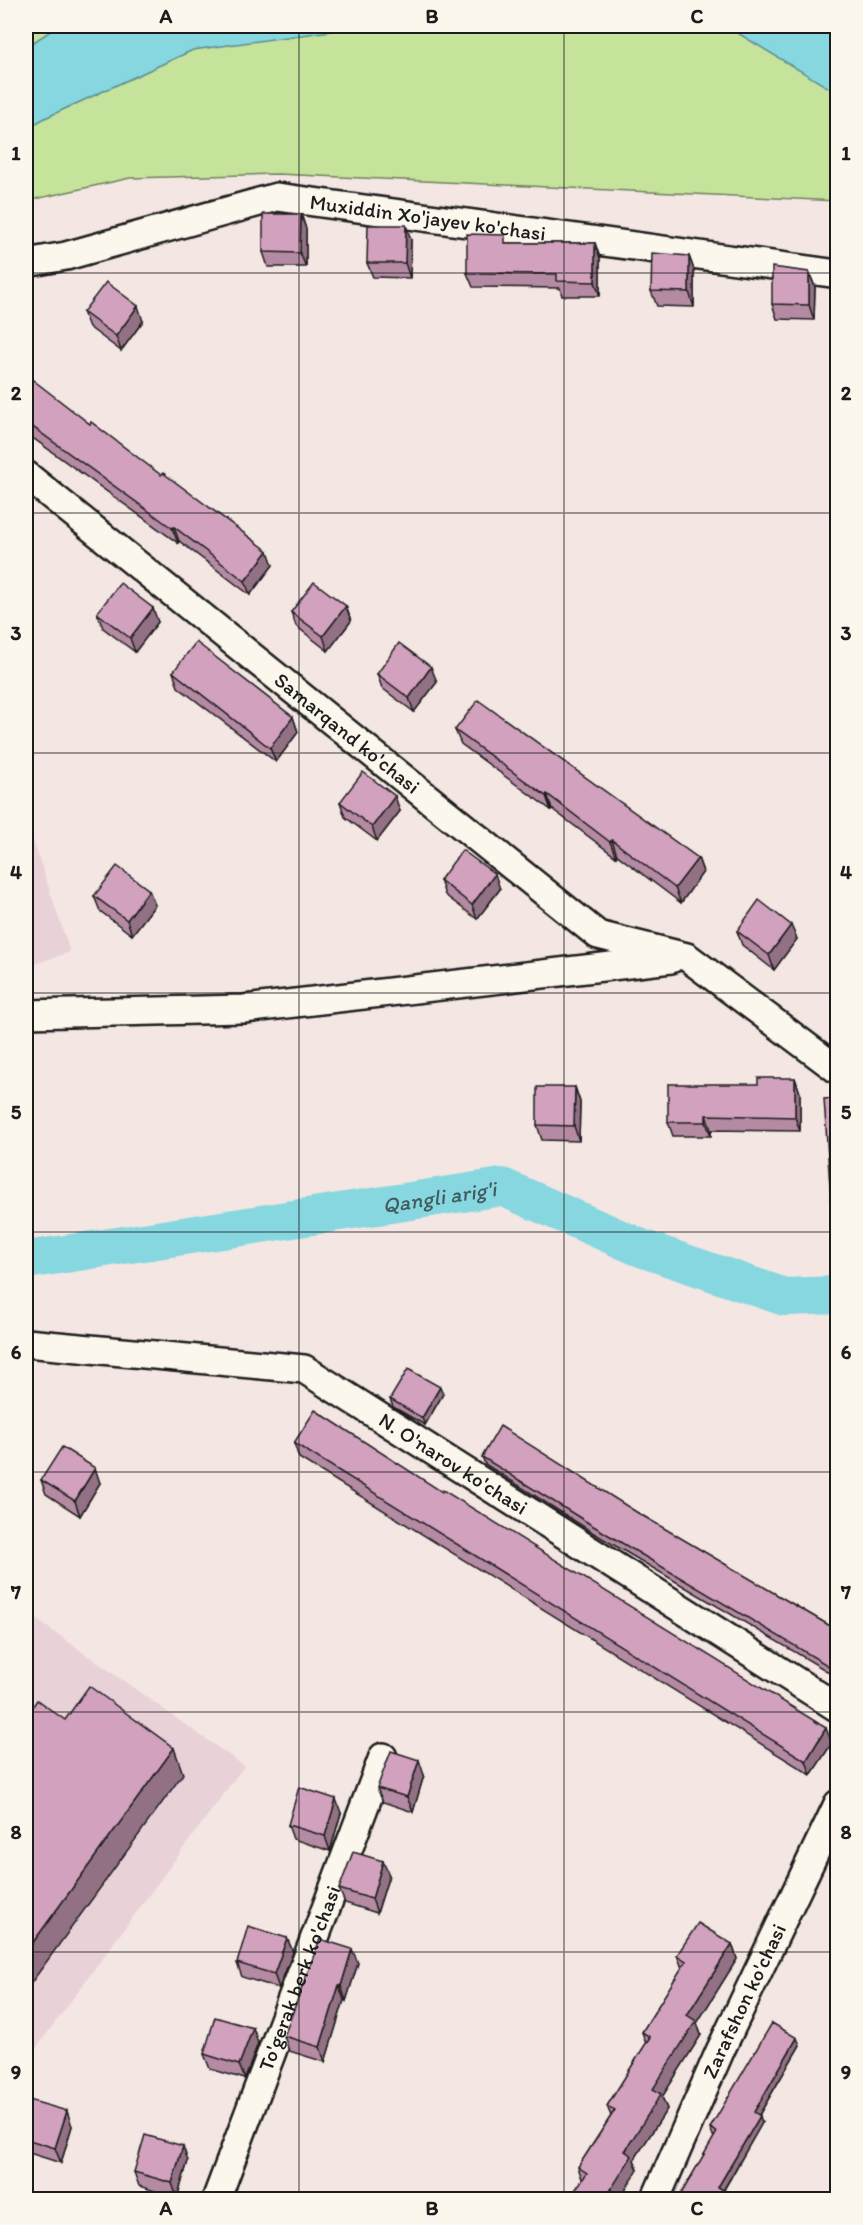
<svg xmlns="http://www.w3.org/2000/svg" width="863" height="2225" viewBox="0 0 863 2225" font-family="Itim,sans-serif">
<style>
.built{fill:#e9d1d8}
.green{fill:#c5e39b;stroke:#70805c;stroke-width:1.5}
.water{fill:#86d7df;stroke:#5c8c91;stroke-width:1.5}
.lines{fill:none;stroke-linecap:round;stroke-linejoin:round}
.canal{stroke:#86d7df;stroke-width:38}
.street-casing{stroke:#1c1c1c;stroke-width:32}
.street{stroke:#fbf7ec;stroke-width:27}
.wall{fill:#b58aa3;stroke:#1c1c1c;stroke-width:1.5}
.shaded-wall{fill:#937185;stroke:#1c1c1c;stroke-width:1.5}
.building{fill:#d2a1be;stroke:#1c1c1c;stroke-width:1.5}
.grid{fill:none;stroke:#1c1c1c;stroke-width:1.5;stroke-opacity:0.55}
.labels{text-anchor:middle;stroke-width:5;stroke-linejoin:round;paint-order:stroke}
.street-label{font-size:21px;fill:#1c1c1c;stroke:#fbf7ec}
.water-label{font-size:22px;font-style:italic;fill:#415d60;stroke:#fbf7ec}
.neatline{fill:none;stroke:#1c1c1c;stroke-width:2}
.grid-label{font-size:20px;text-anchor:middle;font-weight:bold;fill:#1c1c1c}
</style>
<rect width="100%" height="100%" fill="#f3e6e3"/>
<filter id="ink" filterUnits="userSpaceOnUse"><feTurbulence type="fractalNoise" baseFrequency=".0167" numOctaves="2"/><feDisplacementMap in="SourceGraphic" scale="12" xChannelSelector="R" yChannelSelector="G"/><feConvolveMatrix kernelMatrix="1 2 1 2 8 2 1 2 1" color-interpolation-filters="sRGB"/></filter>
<g filter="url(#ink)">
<g class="built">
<polygon points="26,819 70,952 26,967"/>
<polygon points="26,1612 244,1766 26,2062"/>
</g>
<polygon class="green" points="26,26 837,26 837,201 278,174 130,178 26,201"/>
<g class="water">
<polygon points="58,26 421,26 409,28 360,27 193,50 45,118 26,129 26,47"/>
<polygon points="726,26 837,26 837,93"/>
</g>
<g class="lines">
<path class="canal" id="s1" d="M26,1260L502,1187L641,1248L785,1297L838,1295"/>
<g class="street-casing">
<g id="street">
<path id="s2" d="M26,263L66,256L277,197L838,274"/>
<path id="s3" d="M26,475L598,935L687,957L838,1070"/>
<polyline points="26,1014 244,1009 671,959"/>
<path id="s4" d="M26,1343L304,1369L838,1708"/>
<path id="s5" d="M216,2200L383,1757"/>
<path id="s6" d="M655,2200L720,2051L838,1804"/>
</g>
</g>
<use href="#street" class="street"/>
</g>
<g class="wall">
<polygon points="301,214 306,229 306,267 268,267 263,252"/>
<polygon points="411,240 410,278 373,277 367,263"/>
<polygon points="508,243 595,243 600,258 600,296 562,296 560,288 473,287 467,273"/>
<polygon points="689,256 694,270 694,307 657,306 651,291"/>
<polygon points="809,272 815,287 814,320 777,319 772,304"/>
<polygon points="83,312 143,321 121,351 89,327"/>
<polygon points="26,390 273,565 250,595 179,541 178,543 26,433"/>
<polygon points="346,606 351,621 328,651 296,626 291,612"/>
<polygon points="97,613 158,622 135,652 103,628"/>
<polygon points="173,672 293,717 298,732 276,762 178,687"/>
<polygon points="377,674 437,682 414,712 382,688"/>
<polygon points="455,730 698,858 703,872 681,903 617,855 616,857 552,809 551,810 461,744"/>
<polygon points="340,802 400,811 377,841 345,817"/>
<polygon points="440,880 500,889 477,919 445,895"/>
<polygon points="94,896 155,905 132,935 100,911"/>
<polygon points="737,931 797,939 774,970 742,945"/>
<polygon points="795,1078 800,1093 800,1131 711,1130 711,1136 673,1136 668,1122 758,1084"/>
<polygon points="575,1087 580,1102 579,1141 542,1140 537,1125"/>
<polygon points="837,1098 837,1254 834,1245"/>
<polygon points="440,1387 443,1394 425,1425 393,1407 390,1399"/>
<polygon points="294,1443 832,1743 811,1775 299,1458"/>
<polygon points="482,1457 638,1513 837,1630 837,1677 592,1532 485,1464"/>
<polygon points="41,1480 100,1483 80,1516 46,1494"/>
<polygon points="424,1775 413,1812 383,1802 377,1788"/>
<polygon points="341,1813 330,1851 293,1839 288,1825"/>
<polygon points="389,1875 377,1913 345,1903 339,1889"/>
<polygon points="287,1938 293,1952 279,1988 242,1977 237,1963"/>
<polygon points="732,1944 737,1959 697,2023 701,2035 662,2097 667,2109 634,2160 638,2170 582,2179 578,2167 611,2116 607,2106 646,2044 642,2032 682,1968 677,1955"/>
<polygon points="358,1963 346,2001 344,2000 325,2062 289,2051 284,2036"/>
<polygon points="253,2028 258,2043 245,2079 210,2069 204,2054"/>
<polygon points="800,2045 759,2115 762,2123 724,2190 728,2198 678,2199 715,2137 713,2136 710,2128"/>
<polygon points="26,2111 72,2126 61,2163 26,2152"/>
<polygon points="188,2161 177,2198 139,2186 134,2172"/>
</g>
<g class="shaded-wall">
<polygon points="301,214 306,229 306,267 300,253"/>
<polygon points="406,225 411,240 410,278 405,263"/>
<polygon points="595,243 600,258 600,296 595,282"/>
<polygon points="689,256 694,270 694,307 689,292"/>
<polygon points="809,272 815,287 814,320 809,305"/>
<polygon points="138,306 143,321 121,351 116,336"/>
<polygon points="174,527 179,541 178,543 172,528"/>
<polygon points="268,551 273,565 250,595 245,581"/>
<polygon points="346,606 351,621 328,651 323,636"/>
<polygon points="153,608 158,622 135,652 130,638"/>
<polygon points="431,667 437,682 414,712 409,698"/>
<polygon points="293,717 298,732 276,762 270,748"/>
<polygon points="547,794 552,809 551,810 546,796"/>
<polygon points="395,796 400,811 377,841 372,827"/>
<polygon points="612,840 617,855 616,857 610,842"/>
<polygon points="698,858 703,872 681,903 675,888"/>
<polygon points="495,874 500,889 477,919 472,905"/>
<polygon points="149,890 155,905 132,935 127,920"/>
<polygon points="791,925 797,939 774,970 769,955"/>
<polygon points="795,1078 800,1093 800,1131 795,1117"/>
<polygon points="575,1087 580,1102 579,1141 574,1126"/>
<polygon points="706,1115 711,1130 711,1136 706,1122"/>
<polygon points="440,1387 443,1394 425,1425 422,1418"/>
<polygon points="95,1468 100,1483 80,1516 75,1501"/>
<polygon points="826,1728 832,1743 811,1775 806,1761"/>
<polygon points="174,1748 183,1774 26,1990 26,1952"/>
<polygon points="419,1760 424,1775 413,1812 407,1797"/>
<polygon points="336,1799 341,1813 330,1851 325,1836"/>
<polygon points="383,1861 389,1875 377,1913 372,1899"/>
<polygon points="287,1938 293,1952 279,1988 274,1974"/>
<polygon points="732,1944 737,1959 697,2023 701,2035 662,2097 667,2109 634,2160 638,2170 619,2199 605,2199 653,2089 687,2015"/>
<polygon points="352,1949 358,1963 346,2001 341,1986"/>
<polygon points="339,1985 344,2000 325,2062 320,2047"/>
<polygon points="253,2028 258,2043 245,2079 239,2065"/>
<polygon points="797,2038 800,2045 756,2120 754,2112"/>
<polygon points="67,2111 72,2126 61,2163 55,2148"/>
<polygon points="760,2116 762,2123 721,2194 718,2187"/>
<polygon points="183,2146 188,2161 177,2198 172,2183"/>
<polygon points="725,2191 728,2198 727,2199 720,2199"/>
</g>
<g class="building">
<polygon points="263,214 301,214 300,253 263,252"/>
<polygon points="368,225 406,225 405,263 367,263"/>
<polygon points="467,234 505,235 505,243 595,243 595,282 557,281 557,274 467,273"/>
<polygon points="652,253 689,256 689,292 651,291"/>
<polygon points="772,267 809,272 809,305 772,304"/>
<polygon points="106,282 138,306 116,336 83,312"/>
<polygon points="33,380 90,424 91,422 161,475 163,473 268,551 245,581 174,527 172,528 26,422 26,390"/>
<polygon points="314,582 346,606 323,636 291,612"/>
<polygon points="120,583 153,608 130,638 97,613"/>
<polygon points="196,642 293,717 270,748 173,672"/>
<polygon points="399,643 431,667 409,698 377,674"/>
<polygon points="478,700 698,858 675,888 612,840 610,842 547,794 546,796 455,730"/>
<polygon points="363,772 395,796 372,827 340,802"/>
<polygon points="462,850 495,874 472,905 440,880"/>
<polygon points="117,866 149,890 127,920 94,896"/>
<polygon points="759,900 791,925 769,955 737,931"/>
<polygon points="758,1078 795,1078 795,1117 706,1115 706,1122 668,1122 668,1084 758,1084"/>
<polygon points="537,1087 575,1087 574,1126 537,1125"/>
<polygon points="837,1098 837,1245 834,1245 824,1099"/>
<polygon points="408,1369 440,1387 422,1418 390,1399"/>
<polygon points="315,1410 442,1492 443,1490 826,1728 806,1761 294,1443"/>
<polygon points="500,1426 638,1513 837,1630 837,1671 590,1524 482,1457"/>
<polygon points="62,1447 95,1468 75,1501 41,1480"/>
<polygon points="89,1686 174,1748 26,1952 26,1705 31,1709 37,1700 65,1720"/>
<polygon points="391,1751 419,1760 407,1797 377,1788"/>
<polygon points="299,1787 336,1799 325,1836 288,1825"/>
<polygon points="353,1852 383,1861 372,1899 339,1889"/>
<polygon points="698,1923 732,1944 687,2015 696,2021 653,2089 661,2094 625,2151 632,2156 605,2199 569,2199 587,2173 578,2167 615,2110 607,2106 650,2037 642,2032 686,1961 677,1955"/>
<polygon points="248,1926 287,1938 274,1974 237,1963"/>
<polygon points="320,1939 352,1949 341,1986 339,1985 320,2047 284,2036"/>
<polygon points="215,2017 253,2028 239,2065 204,2054"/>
<polygon points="772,2023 797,2038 754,2112 760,2116 718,2187 725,2191 720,2199 678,2199 717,2132 710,2128"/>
<polygon points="29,2100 67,2111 55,2148 26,2139 26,2111"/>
<polygon points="145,2135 183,2146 172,2183 134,2172"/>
</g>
</g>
<path class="grid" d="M299,26V2200M564,26V2200M26,273H838M26,513H838M26,753H838M26,993H838M26,1232H838M26,1472H838M26,1712H838M26,1952H838"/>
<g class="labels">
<g class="street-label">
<text dy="7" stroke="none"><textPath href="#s2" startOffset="412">Muxiddin Xo'jayev ko'chasi</textPath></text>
<text dy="7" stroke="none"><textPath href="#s3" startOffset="412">Samarqand ko'chasi</textPath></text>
<text dy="7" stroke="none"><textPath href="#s4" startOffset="456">N. O'narov ko'chasi</textPath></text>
<text dy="7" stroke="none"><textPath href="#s5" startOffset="237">To'gerak berk ko'chasi</textPath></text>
<text dy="7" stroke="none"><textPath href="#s6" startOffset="218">Zarafshon ko'chasi</textPath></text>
</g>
<g class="water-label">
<text dy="8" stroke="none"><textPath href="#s1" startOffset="418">Qangli arig'i</textPath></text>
</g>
</g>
<rect width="863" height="2225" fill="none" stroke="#fbf7ec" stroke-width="66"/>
<rect x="33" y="33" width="797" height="2159" class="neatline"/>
<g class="grid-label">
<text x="166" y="23">A</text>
<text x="432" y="23">B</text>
<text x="697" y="23">C</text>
<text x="16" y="160">1</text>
<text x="846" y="160">1</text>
<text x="16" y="400">2</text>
<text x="846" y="400">2</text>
<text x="16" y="640">3</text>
<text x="846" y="640">3</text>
<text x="16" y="879">4</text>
<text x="846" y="879">4</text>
<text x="16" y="1119">5</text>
<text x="846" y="1119">5</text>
<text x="16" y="1359">6</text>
<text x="846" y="1359">6</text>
<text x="16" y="1599">7</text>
<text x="846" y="1599">7</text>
<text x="16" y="1839">8</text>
<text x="846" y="1839">8</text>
<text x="16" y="2079">9</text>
<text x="846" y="2079">9</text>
<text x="166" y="2215">A</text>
<text x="432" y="2215">B</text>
<text x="697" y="2215">C</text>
</g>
</svg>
